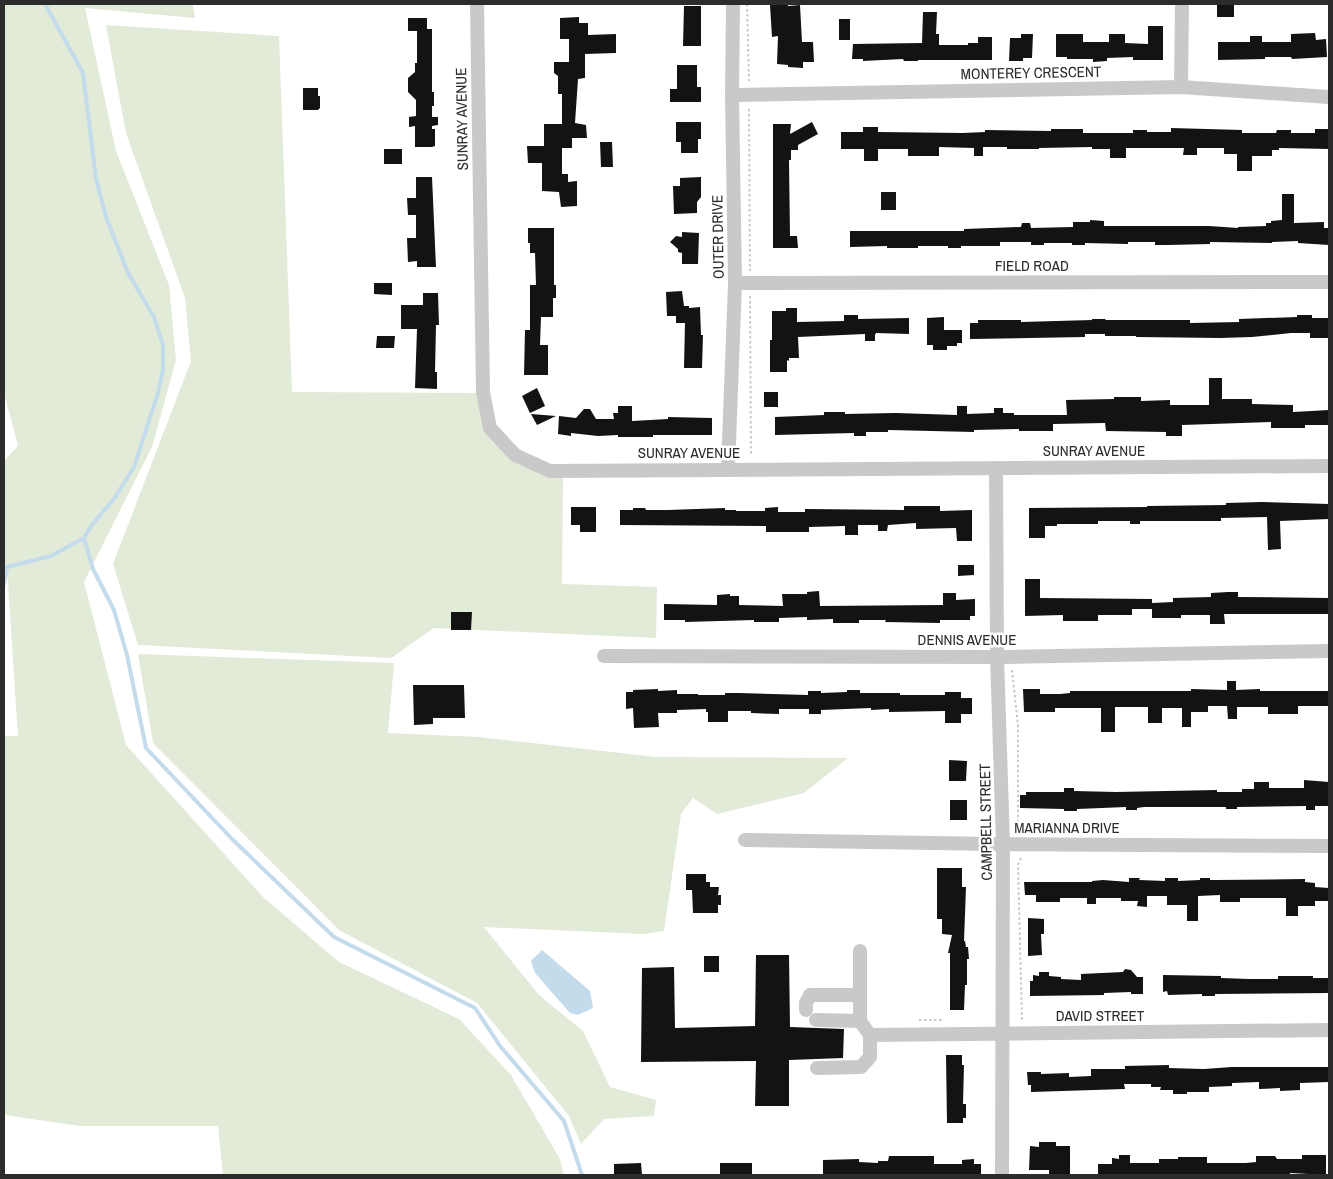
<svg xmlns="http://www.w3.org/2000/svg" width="1333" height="1179" viewBox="0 0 1333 1179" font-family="'Archivo Narrow',sans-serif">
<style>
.green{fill:#e2ead8}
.water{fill:#c3dbeb}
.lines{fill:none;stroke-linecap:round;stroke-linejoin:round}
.stream{stroke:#c3dbeb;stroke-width:4}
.building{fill:#131313}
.path{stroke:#c9c9c9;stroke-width:2;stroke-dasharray:2.5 2.5;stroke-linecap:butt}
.minor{stroke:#c9c9c9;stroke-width:14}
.labels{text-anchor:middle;stroke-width:5;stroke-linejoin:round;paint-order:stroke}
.street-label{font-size:15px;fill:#2c2c2c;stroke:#fff}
</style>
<rect width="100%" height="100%" fill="#fff"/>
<g class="green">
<polygon points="4,4 193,4 195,18 85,8 116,151 169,285 176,360 152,447 84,582 126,745 263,897 339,962 459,1019 511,1075 560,1159 564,1175 223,1175 218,1126 80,1126 4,1115 4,736 18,736 7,568 4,567 4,461 18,446 4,393"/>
<polygon points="106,25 279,36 292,392 476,393 493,433 535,470 563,478 562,584 657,587 656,638 434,628 391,658 138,645 113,564 191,361 185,298 126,133"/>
<polygon points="138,654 394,663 388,733 478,737 656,757 848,758 804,793 717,814 693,798 681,814 664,931 643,934 484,927 539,995 583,1031 610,1087 656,1100 654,1116 604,1119 581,1144 569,1116 477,1003 339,930 153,743"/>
</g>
<polygon class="water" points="542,950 590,991 593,1008 578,1015 570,1013 535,973 531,961"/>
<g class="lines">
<g class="stream">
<polyline points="45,4 83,73 96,179 106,217 128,273 154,317 163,345 163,369 158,393 134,467 114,499 91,526 84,538"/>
<polyline points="4,584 7,567 51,556 84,538 93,569 114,610 127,655 146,748 233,840 334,937 475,1008 500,1046 564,1121 582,1175"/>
</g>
</g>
<g class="building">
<polygon points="788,4 788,6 800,5 802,42 813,42 814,62 803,62 803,68 788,67 788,65 777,64 778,36 772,37 770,5"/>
<rect x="1217" y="4" width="17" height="13"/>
<polygon points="684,6 701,6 701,46 683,46"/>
<polygon points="923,12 937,12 936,34 939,34 939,45 968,45 968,43 978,43 978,37 992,37 992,60 918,60 918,61 904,61 903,59 863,61 863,59 852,59 853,44 922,43"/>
<polygon points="579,17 579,23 588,23 588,35 616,34 616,53 585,54 585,78 578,79 575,123 586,125 587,138 572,138 572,148 562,148 562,174 568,174 568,182 577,181 577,206 561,207 559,192 542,191 542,163 528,163 527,146 544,146 544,124 562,124 562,94 558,94 558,76 554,73 554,62 569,62 569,39 560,39 560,18"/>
<polygon points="408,18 427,18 427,29 432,29 432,92 434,92 434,106 432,106 432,117 438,117 438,125 432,126 432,129 435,129 435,146 432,147 415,147 415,126 409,127 409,117 416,116 416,100 408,92 408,78 415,72 415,63 417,63 417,31 408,31"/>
<rect x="839" y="19" width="11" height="21"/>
<polygon points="1148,26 1163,26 1163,60 1133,60 1133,57 1107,58 1107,61 1093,62 1093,59 1067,59 1067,57 1056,57 1056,34 1083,34 1083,42 1109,42 1109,34 1125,34 1125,43 1148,44"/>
<polygon points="1315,33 1316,40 1326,39 1327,57 1292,59 1291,57 1265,57 1265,59 1218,60 1218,42 1250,42 1250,36 1262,36 1262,42 1291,42 1291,34"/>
<polygon points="1021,34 1033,34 1032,58 1023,58 1023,61 1009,61 1010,38 1021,38"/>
<polygon points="677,65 697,65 697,87 701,87 701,102 670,102 670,89 677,89"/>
<polygon points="303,88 318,88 318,96 320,96 320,108 318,110 303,110"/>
<polygon points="676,122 701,122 701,139 698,139 698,153 681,153 681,142 676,142"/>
<polygon points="812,122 818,134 798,145 798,150 791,150 791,160 789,160 790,236 797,236 798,248 773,248 773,124 791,124 790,134"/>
<polygon points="863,127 878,127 878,132 963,133 985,132 985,130 1051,131 1051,129 1083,129 1083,133 1133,133 1133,130 1147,130 1147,132 1171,132 1171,128 1242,130 1242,133 1276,133 1277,130 1291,130 1291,133 1315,133 1315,129 1329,129 1329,149 1279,148 1279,150 1272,150 1272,156 1252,156 1252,171 1237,171 1237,154 1224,154 1224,148 1197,148 1197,155 1183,155 1184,148 1126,148 1126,158 1110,158 1110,149 1092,149 1092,147 1039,148 1039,149 1007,149 1007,147 983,147 983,156 974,156 974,148 939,147 939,156 908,156 908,149 878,149 878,161 864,161 864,149 841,149 841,132 863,132"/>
<polygon points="600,142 612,142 613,167 601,167"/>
<rect x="384" y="149" width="18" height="15"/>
<polygon points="416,177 432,177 436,267 417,267 417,261 408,262 407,238 416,238 416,215 408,215 407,198 416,198"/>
<polygon points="701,177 701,197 697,202 697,213 674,214 673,186 680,186 680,178"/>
<rect x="881" y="192" width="15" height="18"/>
<polygon points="1282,194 1294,194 1294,223 1324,222 1324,228 1329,228 1329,245 1298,243 1298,241 1272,242 1272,243 1210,242 1210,244 1168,245 1155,245 1155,242 1128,242 1128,244 1085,243 1085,245 1072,245 1072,243 1044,243 1044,245 1031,245 1031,242 1000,242 1000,246 961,246 961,248 948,248 948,246 918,246 918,248 887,248 887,246 850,247 850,231 964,231 964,229 1021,227 1022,223 1030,223 1031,228 1073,227 1073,222 1090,222 1090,220 1104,221 1104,226 1209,226 1238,228 1238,227 1266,226 1266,223 1271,223 1271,221 1282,220"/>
<polygon points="528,228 554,228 554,285 556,285 556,298 553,298 553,317 541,317 540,345 548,345 548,375 524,375 525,330 530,330 530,285 536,285 535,253 530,253 530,243 528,243"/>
<polygon points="682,232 699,233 698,264 682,264 682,253 678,252 678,249 670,242 676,236 682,237"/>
<polygon points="374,283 392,283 392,295 374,294"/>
<polygon points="682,291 684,306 689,306 689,308 700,307 701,335 703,335 702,368 684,368 685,323 676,323 676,316 667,316 666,292"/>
<polygon points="423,293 438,293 439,325 436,325 435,372 437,372 437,389 415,388 417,329 401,329 401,305 423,305"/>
<polygon points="786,308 797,308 797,322 844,321 844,315 858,315 858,319 909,318 909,334 876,333 875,335 875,341 865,341 865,334 798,337 799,358 789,358 789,361 787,360 787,372 770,372 770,340 772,340 772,311 786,311"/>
<polygon points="1297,315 1312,315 1312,318 1329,318 1329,338 1310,338 1310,333 1291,333 1252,337 1220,338 1136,337 1136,336 1105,336 1105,334 1085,334 1085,337 970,339 970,323 978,323 978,320 1021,320 1021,322 1092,320 1092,319 1105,319 1106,320 1190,320 1190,323 1239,322 1239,319 1297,317"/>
<polygon points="944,317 944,330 962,330 962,343 957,343 957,346 947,346 947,350 933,350 933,345 927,345 927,318"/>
<polygon points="377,336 395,336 394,348 376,348"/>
<polygon points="1209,378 1222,378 1222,399 1252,399 1252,404 1293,405 1293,412 1329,410 1329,425 1305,425 1305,428 1271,428 1271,422 1182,425 1182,436 1166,436 1166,432 1106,431 1105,423 1053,424 1053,431 1019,431 1019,429 974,430 974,432 888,430 888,432 866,432 866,436 854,436 854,433 775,435 775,417 824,415 824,412 845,412 845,414 896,413 957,415 957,406 967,406 967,414 994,413 994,408 1003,408 1003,413 1014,413 1014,415 1067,415 1066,400 1114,399 1114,397 1141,397 1141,401 1170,400 1170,405 1209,405"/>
<polygon points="537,388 545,406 530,413 522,396"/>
<rect x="764" y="392" width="14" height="15"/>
<polygon points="618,406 632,406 632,421 668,419 668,417 712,418 712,435 653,435 653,437 618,437 618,435 598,436 571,433 571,436 558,434 559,416 576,418 584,409 590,409 596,419 614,419 613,413 618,413"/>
<polygon points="531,414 556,416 537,425"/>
<polygon points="1261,502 1329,504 1329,519 1280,521 1281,549 1268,550 1267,517 1221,518 1221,521 1140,521 1140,524 1130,524 1130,521 1098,521 1098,524 1057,524 1057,526 1045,526 1045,538 1029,538 1029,508 1147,507 1147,506 1226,505 1226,503"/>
<polygon points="904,506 940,506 940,511 972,510 972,541 957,541 956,528 916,529 916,523 888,525 887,531 878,531 878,525 858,525 858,535 845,535 845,526 809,527 809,532 766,532 766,526 620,525 620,510 633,510 633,508 645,508 646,510 668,510 725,508 725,510 736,510 736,511 765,511 765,508 778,507 778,512 805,512 805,509 904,510"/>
<polygon points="571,507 596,507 596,532 580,532 580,525 571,525"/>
<polygon points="958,565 974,565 974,575 958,576"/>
<polygon points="1025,579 1040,579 1040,598 1152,599 1152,609 1132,609 1132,615 1098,615 1098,621 1063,621 1063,615 1025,616"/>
<polygon points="819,591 820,606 943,605 943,593 956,593 956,600 975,599 975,616 970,616 970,620 940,620 940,623 885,622 886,620 859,620 859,623 833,623 833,619 807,620 807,617 779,618 779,622 754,622 754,620 685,622 685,620 664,620 664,604 717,605 717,595 730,594 730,596 739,596 739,605 783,606 782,594 807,594 807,592"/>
<polygon points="1228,592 1238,592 1238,597 1329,598 1329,614 1224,614 1225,624 1210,624 1210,615 1181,615 1181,618 1152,618 1152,603 1173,602 1173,598 1211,597 1211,593"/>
<polygon points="451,612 472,612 471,630 451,630"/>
<polygon points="1227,681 1236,681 1236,690 1260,689 1260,691 1329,691 1329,706 1298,706 1298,714 1268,714 1268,707 1237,707 1237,719 1228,719 1227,706 1208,706 1208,712 1191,712 1191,727 1182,727 1182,708 1162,708 1162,723 1148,723 1148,707 1115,707 1115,732 1101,732 1101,708 1055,708 1055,712 1024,712 1023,689 1040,689 1040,694 1060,694 1070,693 1070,691 1191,691 1191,689 1227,690"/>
<polygon points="413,685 464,685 465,718 433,718 433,724 414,725"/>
<polygon points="658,689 658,691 677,690 677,694 698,694 698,695 725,695 725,693 739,693 808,695 808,691 821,691 821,693 847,692 847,690 860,690 860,693 900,693 900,695 945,695 945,692 961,692 961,698 972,698 972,714 961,714 961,723 945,723 945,711 889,712 889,709 871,710 871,708 821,710 821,714 809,714 809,709 779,709 779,714 751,713 751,711 728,711 728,722 708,722 708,712 706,712 706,709 677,710 677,713 658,713 659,727 634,728 633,708 626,709 626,692 633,692 633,690"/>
<polygon points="949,760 967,761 966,781 949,781"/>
<polygon points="1304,780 1329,782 1329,806 1315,806 1315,810 1306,810 1306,806 1237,807 1237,809 1226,809 1226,807 1144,807 1137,808 1137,810 1126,810 1126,807 1077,809 1077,811 1064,811 1064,809 1020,808 1020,795 1026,795 1026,792 1064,792 1064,788 1074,788 1074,791 1116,792 1217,790 1217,792 1242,792 1242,789 1254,789 1254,782 1269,782 1269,788 1304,788"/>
<rect x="950" y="800" width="17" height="20"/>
<polygon points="937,868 962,868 962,887 966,887 964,941 965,941 966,947 968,947 969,959 967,959 967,985 965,985 964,1010 950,1010 950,953 948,953 952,935 942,934 942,919 937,919"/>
<polygon points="686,874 706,874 706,882 710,882 710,887 719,887 718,895 721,895 721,905 718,905 718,913 693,913 692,890 686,890"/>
<polygon points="1129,878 1140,878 1139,880 1165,881 1165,878 1178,878 1178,881 1200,880 1200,878 1210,878 1210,880 1217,880 1305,879 1305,882 1315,883 1315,887 1329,888 1329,901 1315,901 1315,906 1298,906 1298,916 1286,916 1286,898 1240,898 1240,902 1220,902 1220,895 1198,896 1198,921 1187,921 1187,905 1167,905 1167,896 1147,896 1147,907 1137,906 1138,901 1121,901 1121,898 1096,898 1096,904 1087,904 1087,898 1060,898 1060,902 1036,902 1036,895 1025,895 1024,882 1092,882 1092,881 1103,880 1129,882"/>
<polygon points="1028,918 1044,919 1044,934 1041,934 1042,955 1028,956"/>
<polygon points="756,955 789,955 790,1027 844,1029 843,1058 789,1060 789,1106 755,1106 756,1061 641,1062 642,968 674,967 675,1028 755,1026"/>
<rect x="704" y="956" width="15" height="16"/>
<polygon points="1125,969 1131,970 1137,977 1143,977 1143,994 1131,994 1131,992 1104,993 1104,995 1030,996 1030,981 1033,981 1033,975 1039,976 1039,972 1049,972 1049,976 1061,977 1061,979 1081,980 1081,974 1123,972"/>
<polygon points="1163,975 1221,976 1221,978 1249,979 1278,979 1278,976 1313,976 1313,978 1329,978 1329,993 1215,994 1215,996 1202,996 1202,994 1168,995 1167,991 1163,992"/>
<polygon points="946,1055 962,1055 962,1065 964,1065 963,1104 966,1104 966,1118 963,1118 963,1123 947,1123"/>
<polygon points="1169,1065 1169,1068 1204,1069 1232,1067 1329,1067 1329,1082 1300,1083 1300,1090 1280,1091 1280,1088 1259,1089 1259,1082 1232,1083 1232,1086 1209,1087 1209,1092 1187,1092 1187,1094 1173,1094 1173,1090 1160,1090 1161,1087 1151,1087 1151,1084 1124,1084 1125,1089 1031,1092 1031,1085 1028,1085 1027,1072 1041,1072 1041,1074 1069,1073 1069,1077 1091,1076 1091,1069 1125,1069 1125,1066"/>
<polygon points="1039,1142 1056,1142 1056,1146 1070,1146 1070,1175 1049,1175 1049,1170 1029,1170 1030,1146 1039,1147"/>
<polygon points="1119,1155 1130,1155 1130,1163 1159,1163 1159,1159 1178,1159 1178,1157 1207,1157 1207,1163 1246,1163 1256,1162 1256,1156 1275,1156 1277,1159 1302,1159 1302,1155 1326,1155 1326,1175 1290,1173 1290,1175 1098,1175 1098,1164 1112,1164 1112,1158 1119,1159"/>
<polygon points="889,1156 934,1156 934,1164 962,1164 962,1160 974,1159 974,1164 981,1164 981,1175 823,1175 823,1160 859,1159 859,1162 878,1163 878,1161 888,1161"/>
<polygon points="641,1163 642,1175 614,1175 614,1164"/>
<rect x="720" y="1163" width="32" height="12"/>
</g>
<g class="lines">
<g class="path">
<polyline points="747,4 749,81"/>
<polyline points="749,109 750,271"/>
<polyline points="750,296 751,456"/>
<polyline points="1012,670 1018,726 1018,831 1019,831"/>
<polyline points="1021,858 1018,865 1022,1020"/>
<polyline points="919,1020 944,1020"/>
</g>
<g class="minor">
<polyline points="477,4 483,392 490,428 515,455 550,471 1329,466"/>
<polyline points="1181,87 1182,4"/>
<polyline points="732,95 1181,87 1329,97"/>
<polyline points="735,283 1329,282"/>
<polyline points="996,468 997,656 1003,844 1002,1175"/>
<polyline points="728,469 735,283 732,95 733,4"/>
<polyline points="604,656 1008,657 1329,651"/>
<polyline points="745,840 994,844 1329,846"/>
<polyline points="806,1010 806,1003 810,995 859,995"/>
<polyline points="816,1020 860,1021"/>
<polyline points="870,1035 1329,1030"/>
<polyline points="817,1068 861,1067 870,1057 870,1035 860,1021 860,951"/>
</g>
</g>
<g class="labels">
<g class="street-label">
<text transform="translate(1031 73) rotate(-1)" y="5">MONTEREY CRESCENT</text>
<text transform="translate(462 119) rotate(-91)" y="5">SUNRAY AVENUE</text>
<text transform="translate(718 237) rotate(-91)" y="5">OUTER DRIVE</text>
<text x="1032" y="271">FIELD ROAD</text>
<text x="1094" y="456">SUNRAY AVENUE</text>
<text x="689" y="458">SUNRAY AVENUE</text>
<text x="967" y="645">DENNIS AVENUE</text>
<text transform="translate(986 822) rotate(-91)" y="5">CAMPBELL STREET</text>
<text x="1067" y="833">MARIANNA DRIVE</text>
<text x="1100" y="1021">DAVID STREET</text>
</g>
</g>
<rect width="1333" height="1179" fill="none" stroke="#2c2c2c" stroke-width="10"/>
</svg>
